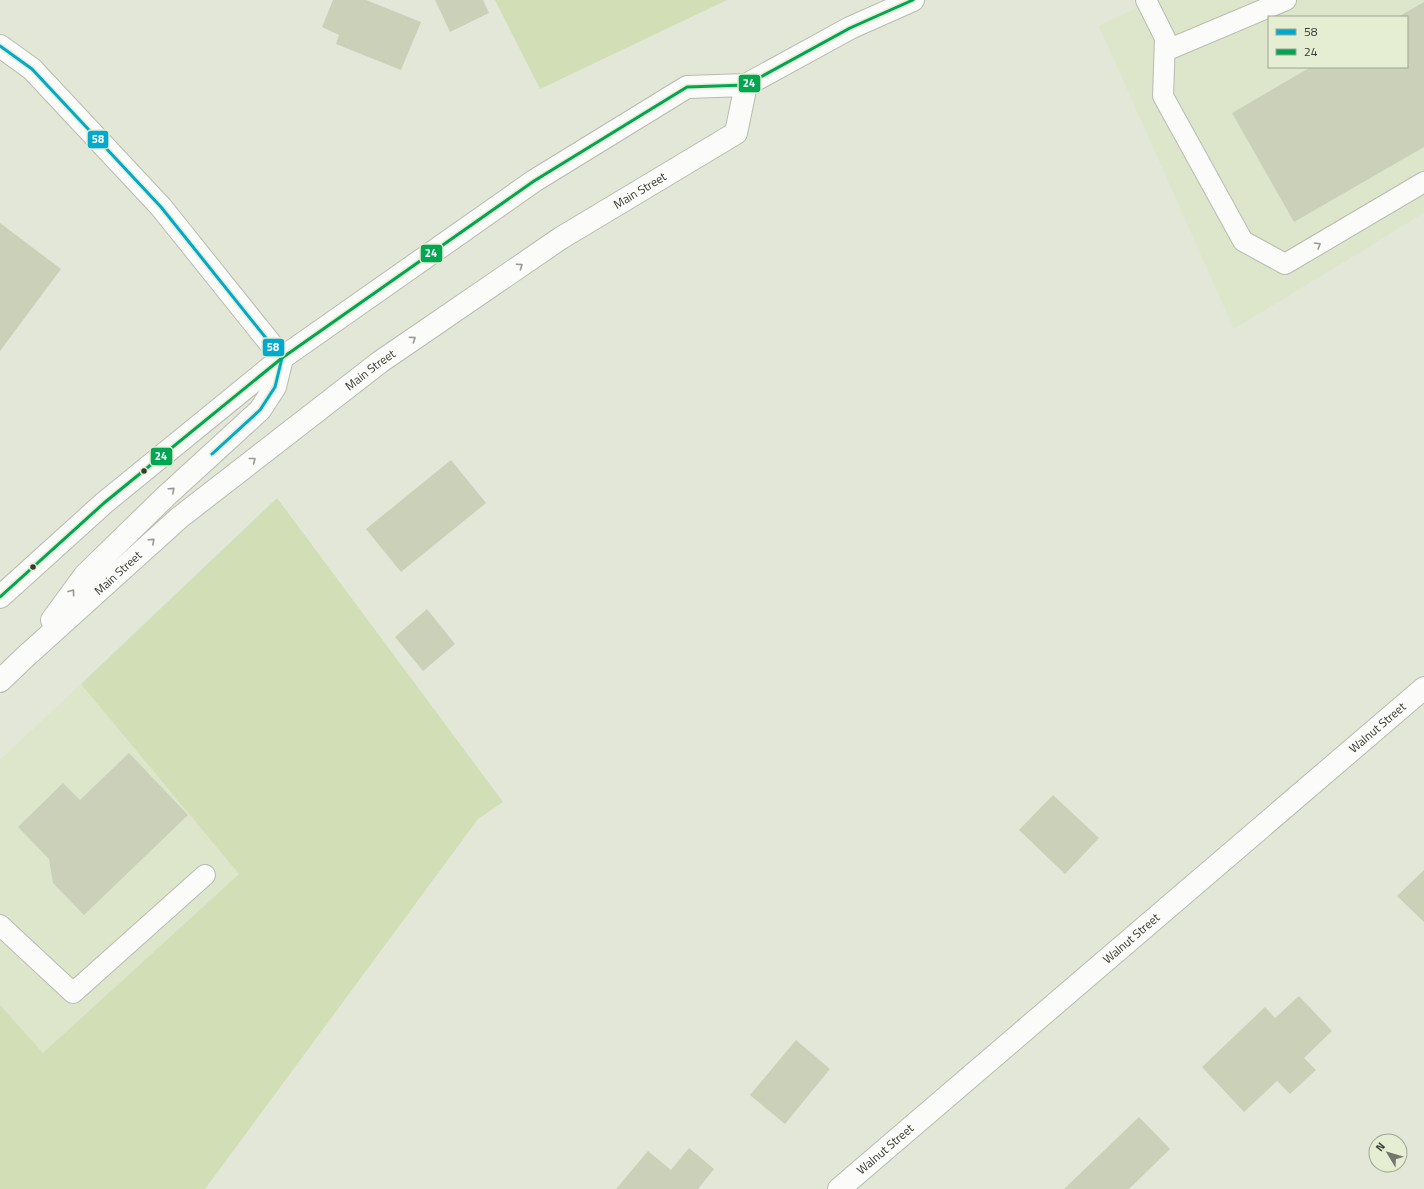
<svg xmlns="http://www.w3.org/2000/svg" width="1424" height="1189" viewBox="0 0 1424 1189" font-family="'Titillium Web',sans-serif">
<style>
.built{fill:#dde5cb;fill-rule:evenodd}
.green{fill:#d2deb5}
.building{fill:#cad1b8}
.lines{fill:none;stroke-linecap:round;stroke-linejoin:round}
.lane-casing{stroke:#b8bcb0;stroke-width:22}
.street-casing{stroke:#b8bcb0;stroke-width:24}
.primary-casing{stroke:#b8bcb0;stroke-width:24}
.lane{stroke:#fbfbf9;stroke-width:20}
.street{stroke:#fbfbf9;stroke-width:22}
.primary{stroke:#fbfbf9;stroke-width:22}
.bus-1-casing{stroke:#e5edd2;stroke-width:6}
.bus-2-casing{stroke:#e5edd2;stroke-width:6}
.bus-1{stroke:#00a9ce;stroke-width:3}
.bus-2{stroke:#00a651;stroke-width:3}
.oneway{stroke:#999a94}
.bus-dot{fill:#373a30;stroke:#e5edd2;stroke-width:1.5}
.labels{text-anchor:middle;stroke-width:3;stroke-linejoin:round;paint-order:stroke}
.street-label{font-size:12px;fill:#373a30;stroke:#e5edd2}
.line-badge{stroke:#e5edd2;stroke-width:1.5}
.badge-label{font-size:11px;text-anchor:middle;font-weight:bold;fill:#fff}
</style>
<rect width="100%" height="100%" fill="#e2e7d8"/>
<g class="built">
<path d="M1153,0H1424V213L1234,329L1099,26ZM1269,17H1407V67H1269Z"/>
<polygon points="81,684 239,874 43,1053 0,1005 0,760"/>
</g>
<g class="green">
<polygon points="495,0 727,0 540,89"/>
<polygon points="277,498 503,802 478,819 205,1189 0,1189 0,1005 43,1053 239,874 81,684"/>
</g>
<g class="building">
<polygon points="333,0 366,0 421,22 401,70 336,44 339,35 322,27"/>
<polygon points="435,0 483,0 489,13 450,32"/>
<polygon points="1424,2 1424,147 1294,222 1232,113 1311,67 1407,67 1407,17 1398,17"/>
<polygon points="0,223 61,269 0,351"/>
<polygon points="451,460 486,503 401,572 366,529"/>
<polygon points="427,609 455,644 423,671 395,637"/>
<polygon points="129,753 188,815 84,915 53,883 49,859 18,827 63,783 80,800"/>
<polygon points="1053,795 1099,838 1065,874 1019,830"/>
<polygon points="1424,870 1424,922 1397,896"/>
<polygon points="1299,996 1332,1031 1304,1058 1316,1070 1290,1094 1277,1081 1244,1112 1202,1067 1265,1007 1275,1018"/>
<polygon points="796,1040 830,1069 785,1124 750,1095"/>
<polygon points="1139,1117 1170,1149 1129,1189 1064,1189"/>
<polygon points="689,1148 714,1169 698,1189 616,1189 648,1151 671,1170"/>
</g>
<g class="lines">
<g class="lane-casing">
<g id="lane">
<polyline points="1146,0 1165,38 1163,96 1243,241 1285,264 1424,182"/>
<polyline points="1165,51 1286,0"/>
<polyline points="0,925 73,993 205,875"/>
</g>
</g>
<g class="street-casing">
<g id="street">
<polyline points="0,46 32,69 161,207 282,358"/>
<path id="s1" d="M839,1189L1424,688"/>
</g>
</g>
<g class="primary-casing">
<g id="primary">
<polyline points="0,597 104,503 282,358 534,181 687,87 746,85 850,28 913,0"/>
<polyline points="52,620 85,575 165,497 260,410 275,387 282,358"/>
<path id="s2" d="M0,681L24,658L179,518L380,362L561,238L736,133L746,85"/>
</g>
</g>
<use href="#lane" class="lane"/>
<use href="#street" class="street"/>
<use href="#primary" class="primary"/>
<g class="bus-1-casing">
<polyline id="bus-1" points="0,46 32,69 161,207 282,358 275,387 260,410 212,454"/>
</g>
<g class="bus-2-casing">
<polyline id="bus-2" points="0,597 104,503 282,358 534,181 687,87 746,85 850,28 913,0"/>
</g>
<use href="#bus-1" class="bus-1"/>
<use href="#bus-2" class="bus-2"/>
</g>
<defs><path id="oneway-chevron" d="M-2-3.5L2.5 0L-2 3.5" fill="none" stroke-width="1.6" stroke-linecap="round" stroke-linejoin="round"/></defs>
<g class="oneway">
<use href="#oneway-chevron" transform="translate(1318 245) rotate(-31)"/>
<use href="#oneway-chevron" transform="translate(520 266) rotate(-34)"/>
<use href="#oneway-chevron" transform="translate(413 339) rotate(-34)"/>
<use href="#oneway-chevron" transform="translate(253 460) rotate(-38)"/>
<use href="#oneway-chevron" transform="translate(172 490) rotate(-42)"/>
<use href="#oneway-chevron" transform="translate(152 541) rotate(-42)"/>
<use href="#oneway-chevron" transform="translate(72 592) rotate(-54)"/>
</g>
<g class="bus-dot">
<circle cx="144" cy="471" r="3.5"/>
<circle cx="33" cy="567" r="3.5"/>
</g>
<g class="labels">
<g class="street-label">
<text dy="4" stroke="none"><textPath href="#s2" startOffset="808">Main Street</textPath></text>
<text dy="4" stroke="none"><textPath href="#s2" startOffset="484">Main Street</textPath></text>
<text dy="4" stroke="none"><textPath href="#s2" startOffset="160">Main Street</textPath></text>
<text dy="4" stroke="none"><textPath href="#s1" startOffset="709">Walnut Street</textPath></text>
<text dy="4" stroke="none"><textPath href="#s1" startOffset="385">Walnut Street</textPath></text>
<text dy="4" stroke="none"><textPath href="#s1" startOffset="61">Walnut Street</textPath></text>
</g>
</g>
<g class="line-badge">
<rect x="738" y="74" width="23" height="19" rx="4" fill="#00a651"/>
<rect x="87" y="130" width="22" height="19" rx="4" fill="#00a9ce"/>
<rect x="420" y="244" width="23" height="19" rx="4" fill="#00a651"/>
<rect x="262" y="338" width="23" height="19" rx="4" fill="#00a9ce"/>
<rect x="150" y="447" width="23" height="19" rx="4" fill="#00a651"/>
</g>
<g class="badge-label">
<text x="749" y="87">24</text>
<text x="98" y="143">58</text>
<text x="431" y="257">24</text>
<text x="273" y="351">58</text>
<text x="161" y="460">24</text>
</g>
<rect x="1268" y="16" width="140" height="52" fill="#e5edd2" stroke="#9fa591"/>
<rect x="1276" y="29" width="20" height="6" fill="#00a9ce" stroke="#9fa591"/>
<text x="1304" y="36" font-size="12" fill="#373a30">58</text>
<rect x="1276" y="49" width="20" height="6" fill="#00a651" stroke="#9fa591"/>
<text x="1304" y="56" font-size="12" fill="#373a30">24</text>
<g transform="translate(1388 1153) rotate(308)"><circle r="19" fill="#e5edd2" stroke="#9fa591"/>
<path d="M0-3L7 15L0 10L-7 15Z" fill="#73776b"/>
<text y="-6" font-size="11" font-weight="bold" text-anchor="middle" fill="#373a30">N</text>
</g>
</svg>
